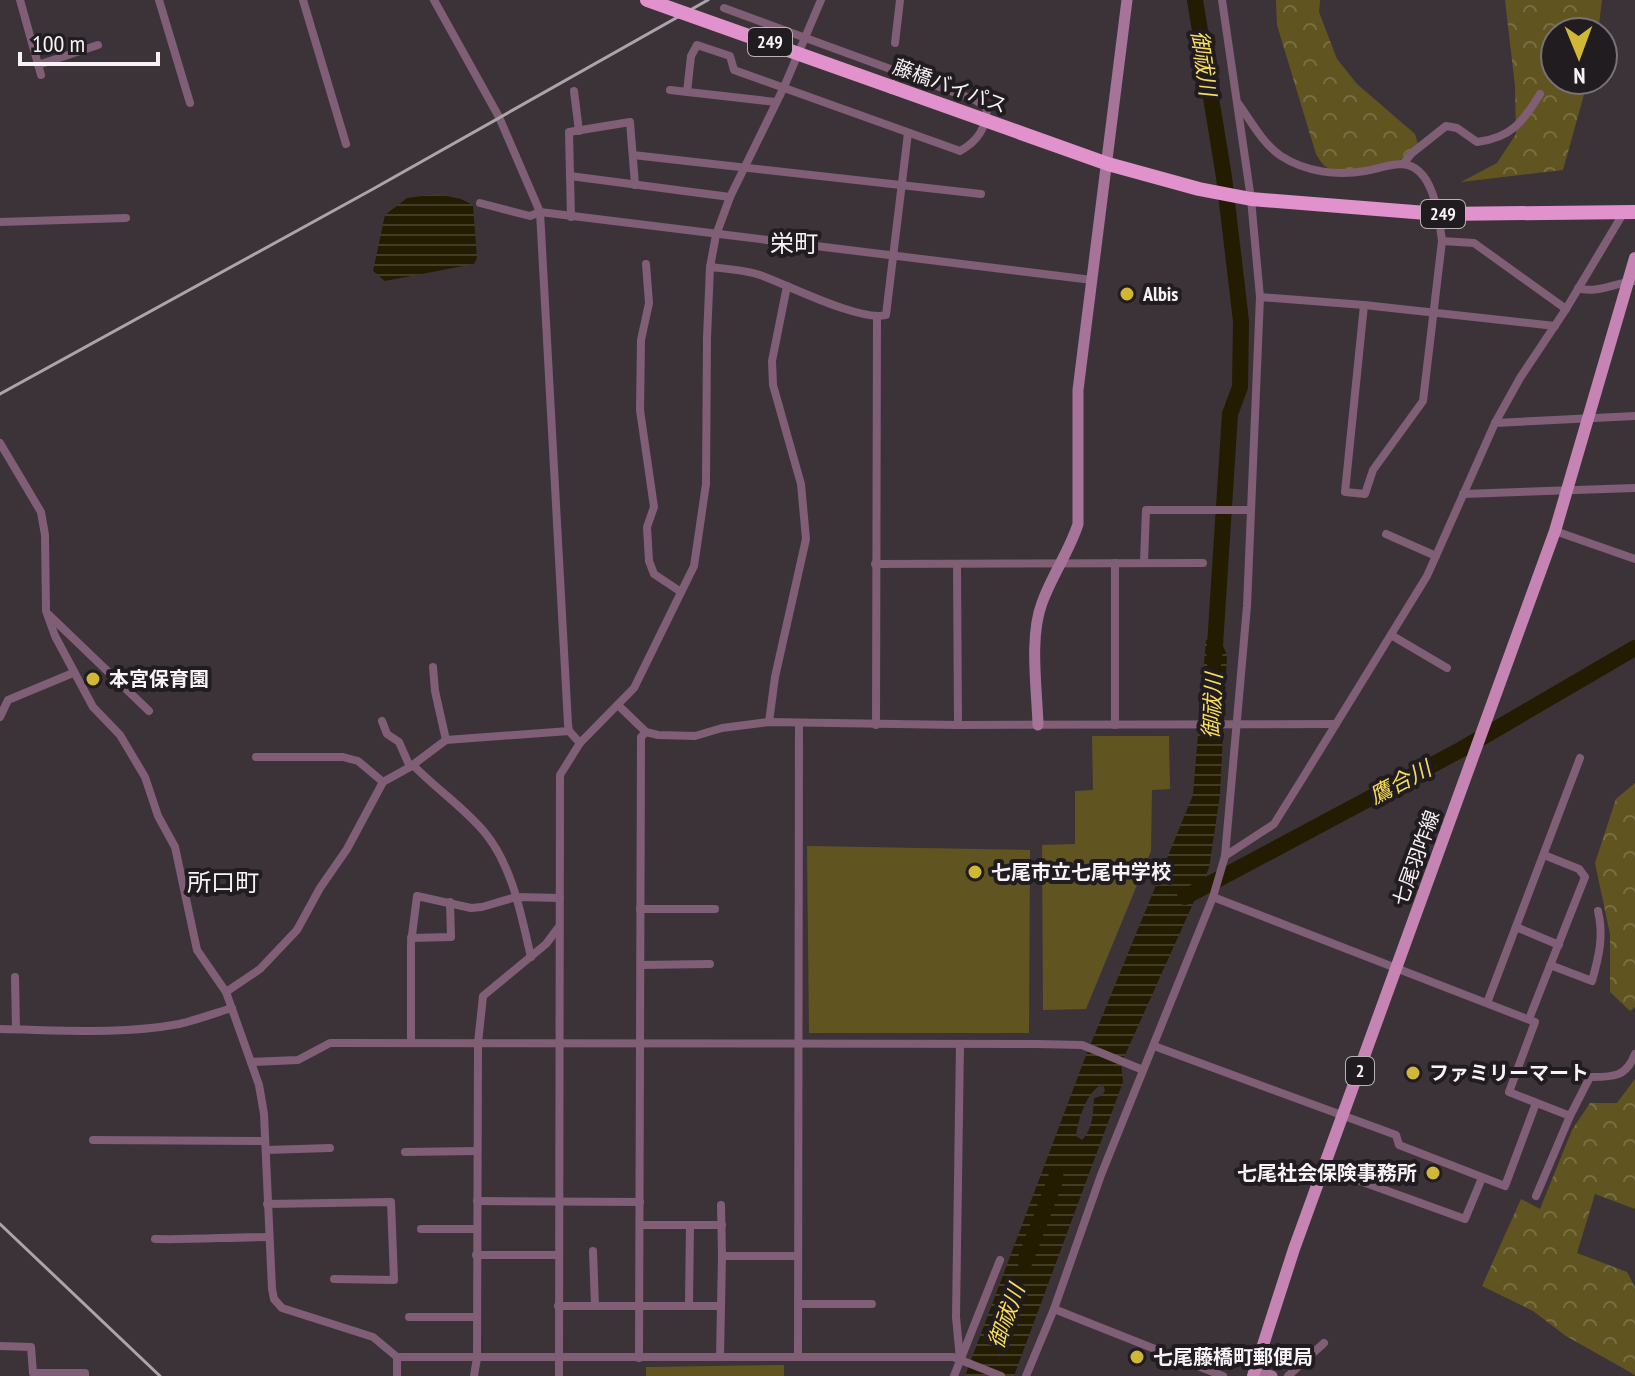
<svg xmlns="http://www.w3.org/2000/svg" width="1635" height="1376" viewBox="0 0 1635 1376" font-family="'PT Sans Narrow','Noto Sans JP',sans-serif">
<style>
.grass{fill:#605521}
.forest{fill:url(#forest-crowns)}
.water{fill:url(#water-rules);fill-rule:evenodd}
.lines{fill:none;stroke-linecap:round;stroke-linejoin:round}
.river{stroke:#231c00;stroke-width:16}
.street{stroke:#7f5e76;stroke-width:8}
.secondary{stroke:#a77499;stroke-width:11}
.primary{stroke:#c684b5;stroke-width:12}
.highway{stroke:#e192cd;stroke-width:14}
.rail{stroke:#aba4a8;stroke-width:3}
.highway-bridge{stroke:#e192cd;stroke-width:14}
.poi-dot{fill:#d1b736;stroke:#201c1f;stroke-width:3}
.labels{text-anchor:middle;stroke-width:8;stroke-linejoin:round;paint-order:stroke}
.shield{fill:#201c1f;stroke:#b7b2b6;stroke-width:2}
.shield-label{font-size:18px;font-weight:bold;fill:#f8f2f6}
.street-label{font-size:20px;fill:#f8f2f6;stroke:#201c1f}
.poi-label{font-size:20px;font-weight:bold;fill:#f8f2f6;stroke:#201c1f;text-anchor:start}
.water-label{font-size:22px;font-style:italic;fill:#f9dd59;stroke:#201c1f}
.quarter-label{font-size:24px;fill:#f8f2f6;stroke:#201c1f}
</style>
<defs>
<pattern id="forest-crowns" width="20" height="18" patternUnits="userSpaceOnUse" patternTransform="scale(2)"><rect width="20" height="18" fill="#605521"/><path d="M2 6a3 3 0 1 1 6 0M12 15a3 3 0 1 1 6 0" fill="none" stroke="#786e42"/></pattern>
<pattern id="water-rules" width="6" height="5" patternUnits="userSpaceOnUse" patternTransform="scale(2)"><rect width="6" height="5" fill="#231c00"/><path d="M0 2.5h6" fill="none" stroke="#443d26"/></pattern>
</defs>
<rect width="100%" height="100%" fill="#3c3339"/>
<g class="grass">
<polygon points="1092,736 1169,736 1170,789 1152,790 1151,851 1086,1009 1043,1010 1042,845 1075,844 1075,791 1093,790"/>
<polygon points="807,846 1030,850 1029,1033 809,1033"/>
<polygon points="784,1365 784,1376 646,1376 646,1367"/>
</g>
<g class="forest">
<path d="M1276,0H1320L1319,12L1337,59L1357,84L1415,134L1419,148C1402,164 1350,180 1328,168C1323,166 1319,159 1316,154L1277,25Z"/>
<polygon points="1505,0 1602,0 1598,32 1555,32 1555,80 1588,80 1563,170 1461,182 1497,163 1516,134 1515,86"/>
<polygon points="1635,783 1635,1007 1630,1011 1610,992 1610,934 1595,863 1616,799"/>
<polygon points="1635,1079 1635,1209 1595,1194 1577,1253 1627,1272 1635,1287 1635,1375 1566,1336 1533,1311 1482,1286 1521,1199 1540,1209 1572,1130 1590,1103 1617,1103"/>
</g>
<g class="water">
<polygon points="437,194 461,199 473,205 477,258 474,264 385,281 373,271 385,215 407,198"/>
<path d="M1206,640L1221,641L1227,655L1220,795L1209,868L1121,1064L1123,1082L1014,1376H965L1085,1058L1193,795ZM1103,1084L1105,1091L1101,1096L1094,1098C1093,1113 1093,1129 1082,1140L1076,1136C1078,1120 1087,1090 1103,1084ZM1046,1193L1050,1199L1040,1234L1032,1247C1030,1231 1035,1205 1046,1193Z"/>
</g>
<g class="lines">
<g class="river">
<polyline points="1195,0 1224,177 1241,321 1240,387 1230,414 1214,661"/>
<polyline points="1185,897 1462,749 1635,648"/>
<polyline points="1025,1261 1056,1178"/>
</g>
<g class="street">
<polyline points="20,0 41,75"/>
<polyline points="159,0 190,103"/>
<polyline points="303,0 346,144"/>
<polyline points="434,0 499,117 540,212 568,724 569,731 580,743"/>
<polyline points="895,43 900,0"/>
<polyline points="38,65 98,45"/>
<polyline points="670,90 776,102"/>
<polyline points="574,91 579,131"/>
<path d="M687,92L691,56L697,45L730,56L734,70L960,151C978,141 986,128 987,108L975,100L724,8"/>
<path d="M1238,103C1251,121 1262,143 1281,156C1306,172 1337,176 1365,171C1376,169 1391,164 1402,164C1434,166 1439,218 1442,241L1474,243L1566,309"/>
<polyline points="633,155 981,194"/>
<path d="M1403,164L1412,153L1446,126L1457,128L1477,142C1511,138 1523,122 1540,94"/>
<polyline points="570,176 730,197"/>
<polyline points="480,203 530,216 540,212 1092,280"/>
<polyline points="571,217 569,132 630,122 635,185"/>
<polyline points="0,222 126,218"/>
<polyline points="646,264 649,303 641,340 640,410 654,507 647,527 649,561 654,574 681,592"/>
<path d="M710,267C727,269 745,270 760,275C788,285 860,322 886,315L908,133"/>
<path d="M1578,288C1596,294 1614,283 1635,281"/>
<polyline points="1260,297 1364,305 1555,326"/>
<polyline points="1364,305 1345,492 1365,494 1373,470 1423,401 1442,241"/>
<polyline points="1495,423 1635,416"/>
<polyline points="0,443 41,512 45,535 46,611 55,636 93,707 120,735 145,777 158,816 175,847 197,950 226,992 259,1085 264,1114 272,1289 274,1299 282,1308 373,1337 397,1357 953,1357 1001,1376"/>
<polyline points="1463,494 1635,488"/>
<polyline points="1555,531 1635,559"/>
<polyline points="1386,534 1436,556"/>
<polyline points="1144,562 1146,510 1250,510"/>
<polyline points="1115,563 1115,725"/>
<polyline points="875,564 1203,563"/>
<polyline points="957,564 958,725"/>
<polyline points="49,615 149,711"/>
<polyline points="1391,635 1447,668"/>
<polyline points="433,667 435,691 446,740"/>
<polyline points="619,706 646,732 658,735 695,736 722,728 769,722 958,725 1336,724"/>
<polyline points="0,717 8,700 73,673"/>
<polyline points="382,721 387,734 399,742 410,767"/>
<polyline points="769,722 775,677 806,539 801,484 773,385 772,361 787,286"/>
<polyline points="876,725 877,317"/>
<polyline points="256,757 343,757 358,761 383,782"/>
<path d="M413,765C436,789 465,808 486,834C513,868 521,915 531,957"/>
<polyline points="1225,856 1274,824 1304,776 1427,576 1495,423 1520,378 1566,309 1624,212"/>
<polyline points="1213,897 1535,1022 1509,1092 1570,1116 1536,1196"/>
<polyline points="640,909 715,909"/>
<polyline points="1516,927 1559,945"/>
<polyline points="411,938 451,937 450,902"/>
<polyline points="641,965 710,964"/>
<path d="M1550,965L1592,981C1599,956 1604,936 1598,911"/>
<polyline points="15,977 16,1029"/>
<polyline points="226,992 260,969 297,930 320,888 347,849 383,782 410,767 446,740 569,731"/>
<polyline points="1487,1003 1580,758"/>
<polyline points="1529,1019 1585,877 1579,869 1544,855"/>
<path d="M0,1029C59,1030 120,1035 179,1024C197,1020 215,1013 232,1008"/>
<polyline points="411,1043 411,943 417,896 471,908 482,907 516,897 560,898"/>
<polyline points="960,1044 956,1317 960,1359"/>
<polyline points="1154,1046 1396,1135 1399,1145 1505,1186 1536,1103"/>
<polyline points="251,1062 298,1060 330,1043 336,1043 1037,1044 1082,1045 1143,1070"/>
<path d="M1570,1116L1590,1077C1612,1077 1626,1078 1635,1054"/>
<polyline points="93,1140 265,1141"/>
<polyline points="266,1150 330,1148"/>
<polyline points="405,1152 477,1151"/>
<polyline points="1324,1168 1465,1219 1482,1178"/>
<polyline points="477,1201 640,1202"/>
<polyline points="267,1204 391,1202 394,1280 334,1279"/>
<polyline points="721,1205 722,1256 798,1256"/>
<polyline points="640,1225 690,1225"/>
<polyline points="421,1229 477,1229"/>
<path d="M155,1239C194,1240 230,1237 269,1237"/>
<polyline points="593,1251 595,1306"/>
<polyline points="476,1255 558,1255"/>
<polyline points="798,1304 872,1304"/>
<polyline points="558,1306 721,1306"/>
<polyline points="689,1306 690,1225 722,1225"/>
<polyline points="1054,1309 1223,1376"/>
<polyline points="409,1317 476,1317"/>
<polyline points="0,1346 31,1347 33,1373 85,1373 85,1376"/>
<polyline points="798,1356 799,724"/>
<polyline points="397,1357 397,1376"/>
<polyline points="720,1357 722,1256"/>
<polyline points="639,1358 641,737 646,732"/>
<polyline points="474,1376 477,1358 478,1043 483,996 546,944 558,928"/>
<polyline points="559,1376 560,775 580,743 634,688 694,566 706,484 707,338 710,267 716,235 730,197 784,87 821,0"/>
<polyline points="954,1376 1000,1260"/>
<polyline points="1026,1376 1054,1309 1101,1175 1213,897 1225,856 1247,606 1260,297 1251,199 1222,0"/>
<polyline points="1288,1376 1324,1343"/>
</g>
<g class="secondary">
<path d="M1038,725C1037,689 1029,637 1042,603C1052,575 1069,552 1078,524V390L1127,0"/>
<polyline points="1255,1371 1272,1376"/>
</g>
<polyline class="primary" points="1253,1376 1294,1249 1555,531 1635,258"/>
<polyline class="highway" points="892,87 1108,164 1199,189 1251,199 1439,214 1635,212"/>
<g class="rail">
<polyline points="0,394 373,189 708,0"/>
<polyline points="0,1224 160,1376"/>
</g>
<polyline class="highway-bridge" points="647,0 892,87"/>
</g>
<g class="poi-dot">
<circle cx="1127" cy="294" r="8"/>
<circle cx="93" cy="679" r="8"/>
<circle cx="975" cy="872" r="8"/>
<circle cx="1413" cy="1073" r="8"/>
<circle cx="1433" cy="1173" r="8"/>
<circle cx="1137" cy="1357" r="8"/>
</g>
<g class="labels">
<g class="shield">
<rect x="748" y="28" width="44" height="28" rx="6"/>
<rect x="1421" y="200" width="44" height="28" rx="6"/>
<rect x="1346" y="1057" width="28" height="28" rx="6"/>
</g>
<g class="shield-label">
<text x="770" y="48">249</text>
<text x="1443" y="220">249</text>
<text x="1360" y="1077">2</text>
</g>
<g class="street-label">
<text transform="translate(950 86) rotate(20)" y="7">藤橋バイパス</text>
<text transform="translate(1416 858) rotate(-70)" y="7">七尾羽咋線</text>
</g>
<g class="poi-label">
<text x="1143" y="301">Albis</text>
<text x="109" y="686">本宮保育園</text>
<text x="991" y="879">七尾市立七尾中学校</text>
<text x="1429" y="1080">ファミリーマート</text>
<text x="1417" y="1180" text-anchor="end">七尾社会保険事務所</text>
<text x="1153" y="1364">七尾藤橋町郵便局</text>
</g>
<g class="water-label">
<text transform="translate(1204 63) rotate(82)" y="8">御祓川</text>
<text transform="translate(1212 706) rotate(-87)" y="8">御祓川</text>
<text transform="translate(1400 782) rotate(-28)" y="8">鷹合川</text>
<text transform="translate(1006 1316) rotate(-70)" y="8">御祓川</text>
</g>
<g class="quarter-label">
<text x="794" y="252">栄町</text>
<text x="223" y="891">所口町</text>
</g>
</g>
<g transform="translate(1579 56) rotate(179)"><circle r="38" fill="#201c1f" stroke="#767275" stroke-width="2"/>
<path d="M0-6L14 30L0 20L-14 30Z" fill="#d1b736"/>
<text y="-12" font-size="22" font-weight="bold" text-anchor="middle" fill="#f8f2f6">N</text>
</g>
<path d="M20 52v12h138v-12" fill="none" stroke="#f8f2f6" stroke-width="4"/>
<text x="32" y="52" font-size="24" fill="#f8f2f6" stroke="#201c1f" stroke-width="6" paint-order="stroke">100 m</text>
</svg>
